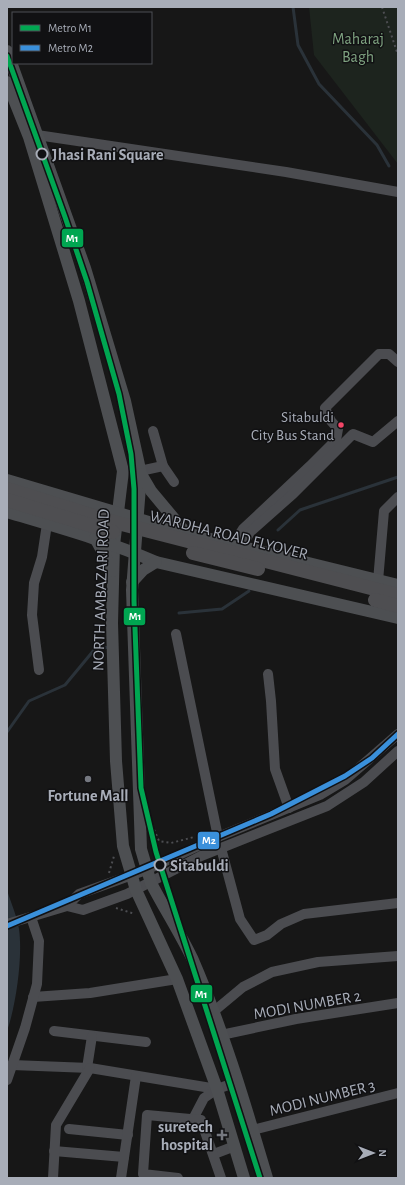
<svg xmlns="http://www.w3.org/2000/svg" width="405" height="1185" viewBox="0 0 405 1185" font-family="'Alegreya Sans',sans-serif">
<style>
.green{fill:#1d241e}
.water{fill:#2a3239}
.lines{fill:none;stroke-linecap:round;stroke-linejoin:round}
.stream{stroke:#2a3239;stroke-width:3}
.path{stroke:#4d4e52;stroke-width:2;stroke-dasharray:2 3;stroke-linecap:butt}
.minor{stroke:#4b4c50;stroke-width:10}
.major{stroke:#4d4f52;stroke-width:12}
.highway-bridge{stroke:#4e4e51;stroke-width:14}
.metro-1-casing{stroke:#111113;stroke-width:8}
.metro-2-casing{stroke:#111113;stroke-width:8}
.metro-1{stroke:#00a651;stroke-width:5}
.metro-2{stroke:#3a90db;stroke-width:5}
.stop-dot{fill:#111113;stroke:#a8adb8;stroke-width:2}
.bus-dot{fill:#f34667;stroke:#111113;stroke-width:1.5}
.poi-dot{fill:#757880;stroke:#111113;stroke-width:1.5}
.labels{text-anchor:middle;stroke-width:3;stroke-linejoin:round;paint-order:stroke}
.bus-label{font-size:15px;fill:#a8adb8;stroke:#111113;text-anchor:end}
.park-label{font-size:16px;fill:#7fa381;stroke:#111113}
.stop-label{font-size:16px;font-weight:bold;fill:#a8adb8;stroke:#111113;text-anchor:start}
.street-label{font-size:16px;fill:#a8adb8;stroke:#111113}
.poi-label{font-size:16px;font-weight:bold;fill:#a8adb8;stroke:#111113}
.line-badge{stroke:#111113;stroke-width:1.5}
.badge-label{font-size:11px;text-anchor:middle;font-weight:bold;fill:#fff}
</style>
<rect width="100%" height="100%" fill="#171717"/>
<polygon class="green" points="309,7 398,7 398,164 314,55"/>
<path class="water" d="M7,890C11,903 17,916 19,929C23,956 16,1006 7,1031Z"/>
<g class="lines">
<g class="stream">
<polyline points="293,7 298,45 319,84 377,145 389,166"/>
<polyline points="278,530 300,510 398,477"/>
<polyline points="179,613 222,609 249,591"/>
<polyline points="7,732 29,701 65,685 94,650 109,647"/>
</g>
<g class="path">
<polyline points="382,7 398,55"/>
<polyline points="152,825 159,841 171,843 194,837"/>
<polyline points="109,873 114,856"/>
<polyline points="116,908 135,914"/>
</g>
<g class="minor">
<polyline points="37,135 286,172 398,192"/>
<polyline points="153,431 163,466 174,482"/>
<polyline points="140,471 163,466"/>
<polyline points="233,545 243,529 310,466 336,440 338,429 331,421 325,408 379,354 389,354 398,362"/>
<polyline points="242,547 250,532 293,494 353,434 373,442 398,421"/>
<polyline points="378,581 384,511 398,497"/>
<polyline points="176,634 218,837"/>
<polyline points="39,670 32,615 34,583 42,557 47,524"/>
<polyline points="268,674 271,701 275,769 289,808"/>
<polyline points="221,848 240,919 254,940 267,935 281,924 304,914 398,903"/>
<polyline points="67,906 83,910 127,894 201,856 327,806 364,782 398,751"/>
<polyline points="7,924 67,906 79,894 146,870 218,837 320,795 345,780 398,734"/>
<polyline points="33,997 90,993 177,979"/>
<polyline points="213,1012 243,987 272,972 318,962 398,956"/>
<polyline points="54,1031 146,1042"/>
<polyline points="221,1035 296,1019 398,1003"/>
<polyline points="12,1065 90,1068 217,1089 237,1082"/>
<polyline points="87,1068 92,1036"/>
<polyline points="7,1080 25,1028 37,984 39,941 31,917"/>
<polyline points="193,1119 204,1098 217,1089"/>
<polyline points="69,1129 128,1135"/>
<polyline points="253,1130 398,1093"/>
<polyline points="54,1151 124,1157"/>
<polyline points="214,1154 235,1146"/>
<polyline points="53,1178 56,1125 90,1068"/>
<polyline points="121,1178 136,1076"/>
<polyline points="178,1178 143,1174 147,1115 201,1120 221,1178"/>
</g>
<g class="major">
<path d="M7,51L85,268L125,401L141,474L132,590L141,849L151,883C164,908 180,933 192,958C223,1029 245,1104 267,1178"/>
<polyline points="7,82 29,137 79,301 123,471 114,545 112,623 116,761 123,846 136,890 177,979 217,1089 244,1178"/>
<polyline points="141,474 151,491 186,533"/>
<polyline points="7,480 186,533 398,585"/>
<path d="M7,512C57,527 108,541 156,562L398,618"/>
<polyline points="95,538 113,571"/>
<polyline points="132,582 143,570 156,562"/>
</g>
<g class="highway-bridge">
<polyline points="7,489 110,521 398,595"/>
<polyline points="7,500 113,532"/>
<polyline points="193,553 258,569"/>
<polyline points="375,600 398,606"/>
</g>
<g class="metro-1-casing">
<polyline id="metro-1" points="7,56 65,217 87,282 119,394 131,454 134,489 134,601 141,788 156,852 260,1178"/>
</g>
<g class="metro-2-casing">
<polyline id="metro-2" points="7,926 271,814 345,776 372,758 398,734"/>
</g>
<use href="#metro-1" class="metro-1"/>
<use href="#metro-2" class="metro-2"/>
</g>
<g class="stop-dot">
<circle cx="42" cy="154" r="5.5"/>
<circle cx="160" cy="865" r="5.5"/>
</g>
<circle class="bus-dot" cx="341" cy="425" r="3.5"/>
<g class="poi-dot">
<circle cx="88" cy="779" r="4"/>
<path d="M220 1129h4v4h4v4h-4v4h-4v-4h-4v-4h4z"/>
</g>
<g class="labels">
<g class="bus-label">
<text x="334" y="422">Sitabuldi<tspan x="334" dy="18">City Bus Stand</tspan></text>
</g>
<g class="park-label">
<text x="358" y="44">Maharaj<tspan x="358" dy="18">Bagh</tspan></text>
</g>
<g class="stop-label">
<text x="52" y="160">Jhasi Rani Square</text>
<text x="170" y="871">Sitabuldi</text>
</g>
<g class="street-label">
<text transform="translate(229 534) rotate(14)" y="6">WARDHA ROAD FLYOVER</text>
<text transform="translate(100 590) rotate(-88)" y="6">NORTH AMBAZARI ROAD</text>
<text transform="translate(307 1004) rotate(-10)" y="6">MODI NUMBER 2</text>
<text transform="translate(322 1097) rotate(-14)" y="6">MODI NUMBER 3</text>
</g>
<g class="poi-label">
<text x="88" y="801">Fortune Mall</text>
<text x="213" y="1132" text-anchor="end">suretech<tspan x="213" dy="18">hospital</tspan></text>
</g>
</g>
<g class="line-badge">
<rect x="61" y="228" width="23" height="20" rx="4" fill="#00a651"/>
<rect x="123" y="607" width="23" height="19" rx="4" fill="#00a651"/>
<rect x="197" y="831" width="23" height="19" rx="4" fill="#3a90db"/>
<rect x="190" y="984" width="23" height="19" rx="4" fill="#00a651"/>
</g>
<g class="badge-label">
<text x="72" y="242">M1</text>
<text x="135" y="620">M1</text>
<text x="209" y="844">M2</text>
<text x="201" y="998">M1</text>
</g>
<rect width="405" height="1185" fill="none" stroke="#a8adb8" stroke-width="16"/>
<rect x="12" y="12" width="140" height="52" fill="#111113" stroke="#4d4f55"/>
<rect x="20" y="25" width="20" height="6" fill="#00a651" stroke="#4d4f55"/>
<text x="48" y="32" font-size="12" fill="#a8adb8">Metro M1</text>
<rect x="20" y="45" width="20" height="6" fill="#3a90db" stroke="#4d4f55"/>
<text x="48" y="52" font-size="12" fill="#a8adb8">Metro M2</text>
<g transform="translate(373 1153) rotate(90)" stroke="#111113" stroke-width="3" paint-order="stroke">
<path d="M0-3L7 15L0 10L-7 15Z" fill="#a8adb8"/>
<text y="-6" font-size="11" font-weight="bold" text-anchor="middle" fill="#a8adb8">N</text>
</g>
</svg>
